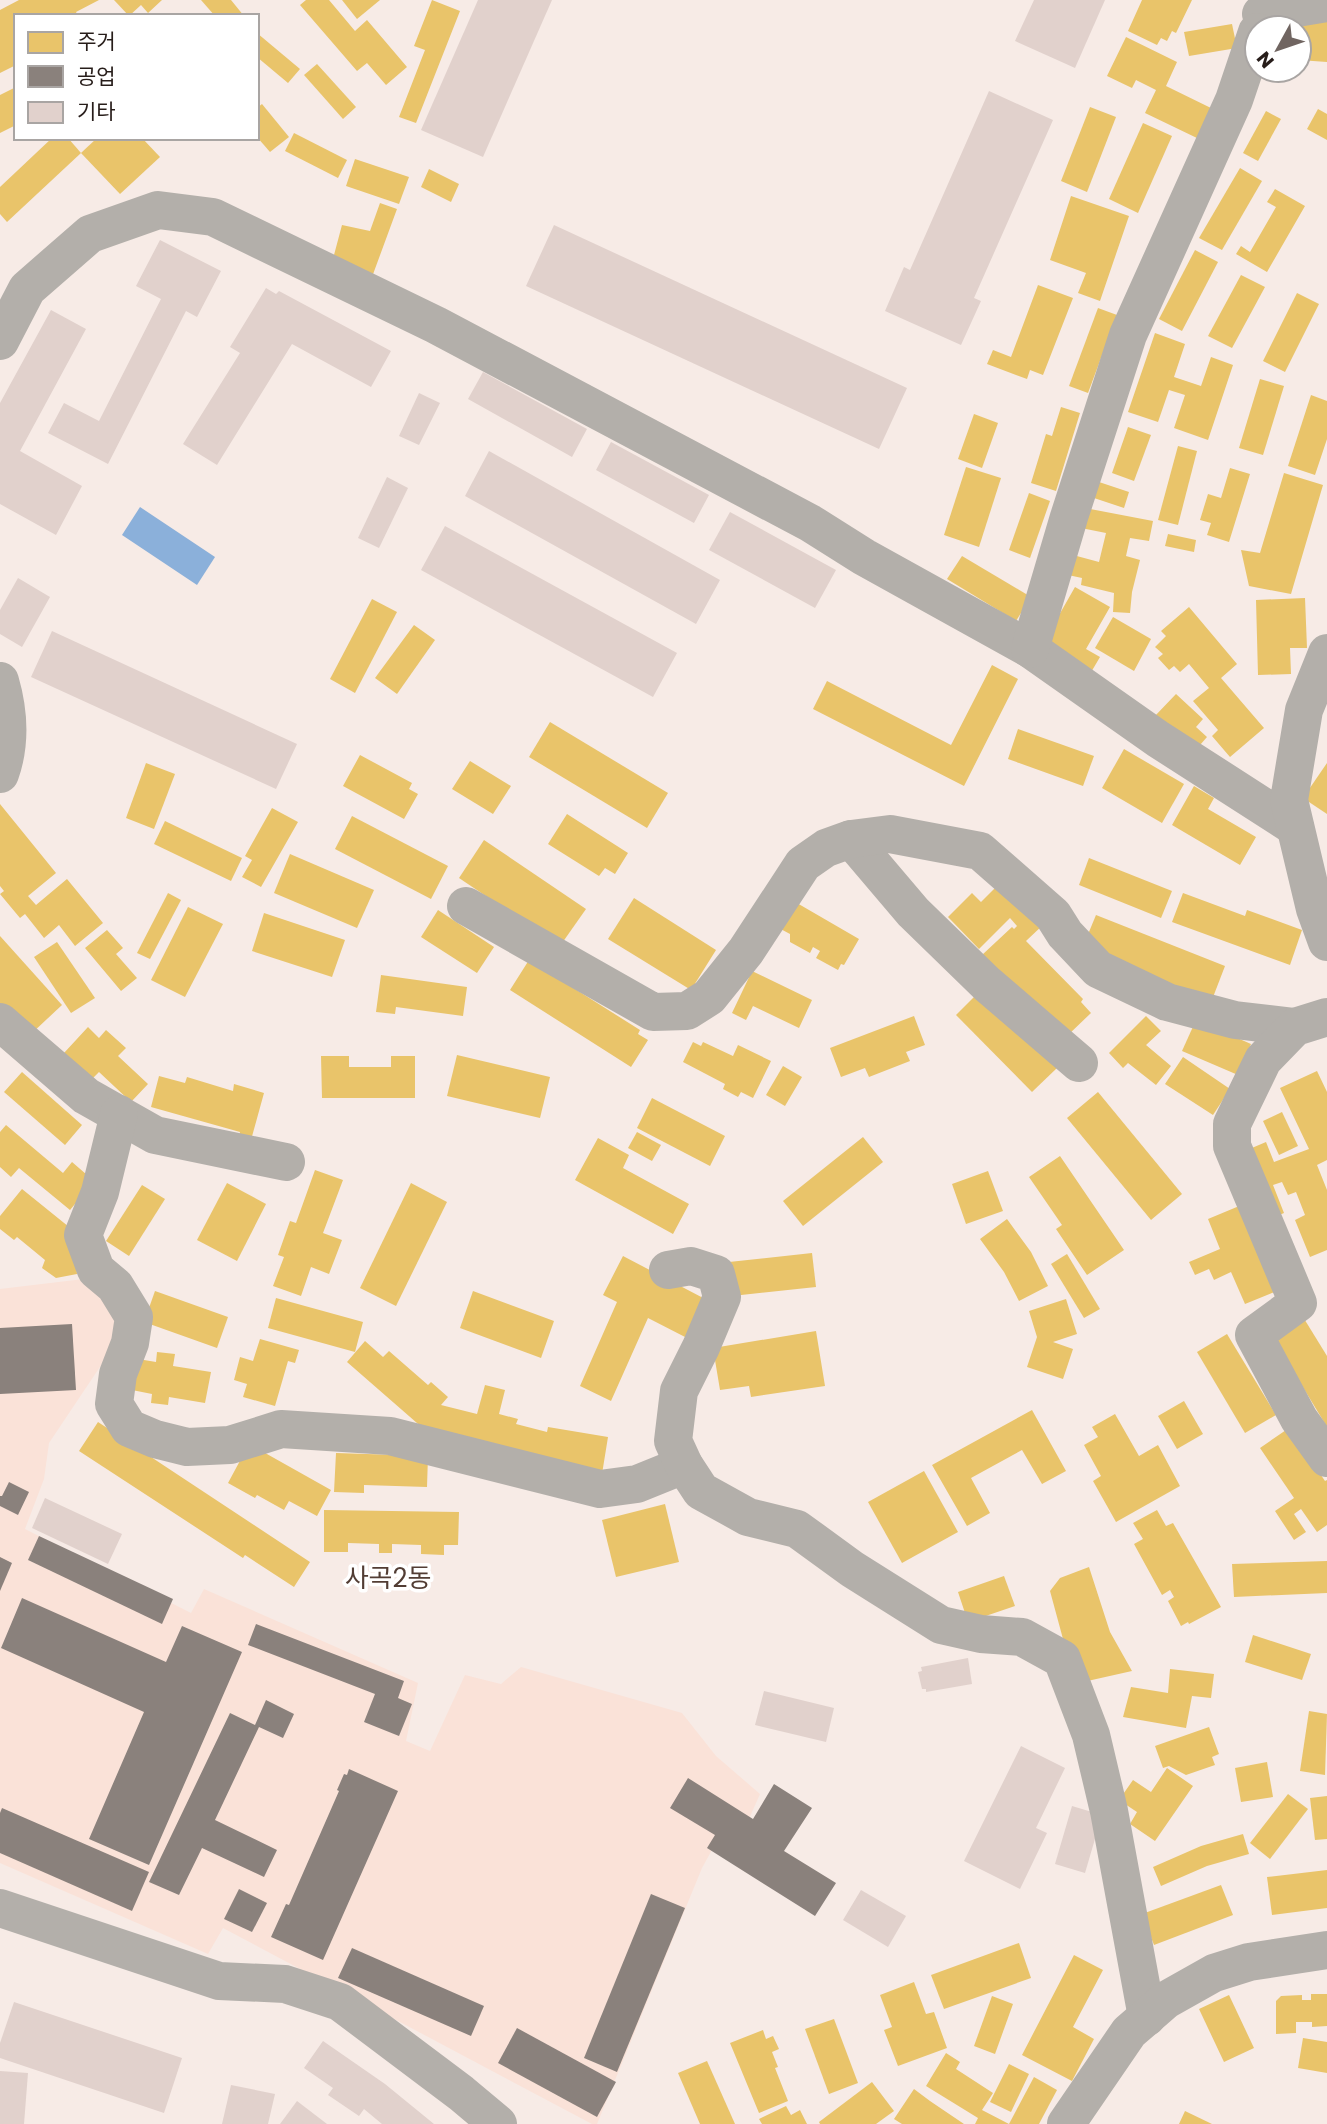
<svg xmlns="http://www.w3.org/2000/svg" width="1327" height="2124" viewBox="0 0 1327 2124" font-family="Poppins,'Noto Sans KR',sans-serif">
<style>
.built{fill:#fae2d8}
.water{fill:#8bb0da}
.homes{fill:#e9c46a}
.industry{fill:#8a817c}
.building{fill:#e1d1cc}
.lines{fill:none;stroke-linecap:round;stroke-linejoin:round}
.minor{stroke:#b3afaa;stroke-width:38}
.labels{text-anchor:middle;stroke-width:7;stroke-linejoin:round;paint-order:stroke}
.quarter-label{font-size:26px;fill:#523d34;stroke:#fff}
</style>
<rect width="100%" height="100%" fill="#f7ebe6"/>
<polygon class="built" points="92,1278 124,1331 49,1443 44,1479 25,1529 191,1613 204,1589 418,1683 406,1741 430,1751 465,1675 501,1684 521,1667 682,1713 716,1756 760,1794 740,1839 724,1828 702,1868 597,2124 592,2124 223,1928 208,1954 0,1863 0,1289"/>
<polygon class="water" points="140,507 215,557 197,585 122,535"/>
<g class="homes">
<polygon points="19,0 99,0 76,12 78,16 16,16 16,65 0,73 0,10"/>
<polygon points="114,0 162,0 148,13 141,5 129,16"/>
<polygon points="201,0 231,0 244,16 215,16"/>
<polygon points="306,0 329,0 355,31 367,20 407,67 386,85 367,63 357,71 300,5"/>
<polygon points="342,0 380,0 357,19"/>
<polygon points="432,0 460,11 416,123 399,117 425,50 414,46"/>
<polygon points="1142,0 1192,0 1176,33 1172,31 1167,41 1161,38 1157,45 1128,31"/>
<polygon points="1327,10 1327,62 1299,60 1299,28 1286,28"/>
<polygon points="1232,24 1237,48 1189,56 1184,32"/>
<polygon points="257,33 300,69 288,83 257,57"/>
<polygon points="1126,37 1177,62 1166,86 1213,109 1199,139 1145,113 1156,90 1136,80 1132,88 1107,76"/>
<polygon points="317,64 356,107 343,119 304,75"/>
<polygon points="16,87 16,125 0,133 0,95"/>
<polygon points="262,104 289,137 270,152 257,137 257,108"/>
<polygon points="1090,107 1116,117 1087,192 1061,181"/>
<polygon points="1318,109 1327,114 1327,140 1307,129"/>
<polygon points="1266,111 1281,119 1258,161 1243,153"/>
<polygon points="1143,123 1172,136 1138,213 1109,199"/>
<polygon points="294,133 347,160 338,178 285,151"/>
<polygon points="52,138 68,138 81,153 7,222 0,214 0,187"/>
<polygon points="97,138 142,138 160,157 120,194 81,153"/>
<polygon points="355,159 409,177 399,204 346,186"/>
<polygon points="1240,168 1262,181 1222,250 1199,238"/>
<polygon points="429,169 459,184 451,202 421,187"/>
<polygon points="1275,189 1305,206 1267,272 1236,254 1241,246 1250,252 1276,207 1267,202"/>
<polygon points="1071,196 1129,216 1100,301 1078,293 1086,273 1050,260"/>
<polygon points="380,203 397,209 372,277 334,255 342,225 370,231"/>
<polygon points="1195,250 1218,262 1182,331 1159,319"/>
<polygon points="1241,275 1265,287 1232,348 1208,336"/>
<polygon points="1038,285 1073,298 1043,375 1030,370 1027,379 987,364 993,350 1011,357"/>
<polygon points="1297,293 1319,304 1285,372 1263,361"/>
<polygon points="1098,308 1117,315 1088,393 1069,386"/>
<polygon points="1155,333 1185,344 1174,377 1201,386 1211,357 1233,365 1208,440 1174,428 1185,395 1169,390 1158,422 1128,412"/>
<polygon points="1260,379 1284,386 1263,455 1239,448"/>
<polygon points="1311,395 1327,401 1327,439 1315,475 1288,466"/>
<polygon points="1061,407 1080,413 1056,491 1031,483 1046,434 1052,436"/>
<polygon points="974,414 998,423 982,468 958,459"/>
<polygon points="1128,427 1151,435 1134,481 1112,473"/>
<polygon points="1178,446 1197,451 1178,525 1158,520"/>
<polygon points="966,467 1001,478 979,547 944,535"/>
<polygon points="1230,468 1250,474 1229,542 1207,535 1211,523 1200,520 1208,494 1221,498"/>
<polygon points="1284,473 1323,485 1291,594 1249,586 1241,550 1260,553"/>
<polygon points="1093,480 1129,492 1124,508 1088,496"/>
<polygon points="1029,493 1050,501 1030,558 1009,550"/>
<polygon points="1085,508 1153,521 1149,541 1130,538 1126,556 1140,560 1132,592 1130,613 1113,612 1114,593 1081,585 1082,578 1068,575 1073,555 1099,562 1106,533 1081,528"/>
<polygon points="1168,534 1196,540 1194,552 1165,546"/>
<polygon points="962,556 1031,597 1016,621 947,579"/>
<polygon points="1075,587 1110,607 1086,649 1100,657 1090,674 1042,645"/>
<polygon points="1305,598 1307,648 1290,648 1291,674 1258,675 1256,600"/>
<polygon points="372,599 397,612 355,693 330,679"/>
<polygon points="1189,607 1237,664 1221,678 1264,728 1230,757 1212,736 1218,730 1193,701 1209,688 1189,664 1180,672 1174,666 1169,670 1158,658 1163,654 1155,647 1166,636 1161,631"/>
<polygon points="1113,617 1151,639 1134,671 1095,648"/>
<polygon points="414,625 435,640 397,694 375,678"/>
<polygon points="992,665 1018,679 964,786 813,709 827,681 951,745"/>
<polygon points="1176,694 1203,719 1196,727 1207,737 1193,753 1154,717"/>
<polygon points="550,722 668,793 647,828 529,757"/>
<polygon points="1018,729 1094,756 1083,786 1008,759"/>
<polygon points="1124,749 1184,784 1162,823 1102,788"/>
<polygon points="360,755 412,783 409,789 418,794 404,819 343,786"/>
<polygon points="470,761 511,786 493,814 452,789"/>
<polygon points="146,763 175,774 154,829 126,818"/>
<polygon points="1327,763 1327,814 1303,798"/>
<polygon points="1194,786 1214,798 1208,809 1256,837 1240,865 1172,825"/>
<polygon points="0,804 56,873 28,896 36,905 67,879 103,923 75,946 59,925 44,938 25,914 20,918 0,894 4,891 0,886"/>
<polygon points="272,808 298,822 261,887 242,877 252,860 245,856"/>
<polygon points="567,814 628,853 615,874 605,868 599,876 548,844"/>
<polygon points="352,816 448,866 431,899 335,849"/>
<polygon points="165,821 242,858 231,881 154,844"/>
<polygon points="484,840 586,909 560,946 459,878"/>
<polygon points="290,854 374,890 357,928 274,893"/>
<polygon points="1089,858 1172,891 1161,918 1079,885"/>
<polygon points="1002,881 1044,924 1026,941 1083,999 1081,1002 1091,1013 1067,1036 982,955 1012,927 1014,929 1017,926 1010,918 979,949 948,917 972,893 981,902"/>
<polygon points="168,893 181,900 150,959 137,953"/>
<polygon points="1183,893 1245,916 1247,910 1302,930 1290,965 1172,922"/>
<polygon points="634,898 716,950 691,990 608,939"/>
<polygon points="790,899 859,939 844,965 841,964 838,970 816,958 820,951 813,947 810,953 790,942 790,934 775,926"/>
<polygon points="188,907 223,924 185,997 151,980"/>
<polygon points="438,910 494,947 477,973 421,937"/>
<polygon points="264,913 345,940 332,977 252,951"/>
<polygon points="1096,915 1225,966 1210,1005 1084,944"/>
<polygon points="107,930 123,948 116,954 137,978 121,991 85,948"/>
<polygon points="0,936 62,1005 31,1034 0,1008"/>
<polygon points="57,942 95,998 71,1013 34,957"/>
<polygon points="529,960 640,1030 638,1034 648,1040 631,1067 510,990"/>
<polygon points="752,971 812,1000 799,1028 753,1006 746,1020 732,1013"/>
<polygon points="381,975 467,987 463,1016 396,1007 395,1014 376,1012"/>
<polygon points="980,991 1057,1068 1032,1092 956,1015"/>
<polygon points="914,1016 925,1045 906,1052 910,1061 869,1077 865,1068 841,1077 830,1048"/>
<polygon points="1146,1016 1161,1031 1146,1045 1171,1066 1156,1085 1128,1063 1123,1068 1109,1053"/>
<polygon points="1196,1020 1251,1044 1238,1075 1182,1051"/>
<polygon points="88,1027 99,1038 106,1030 126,1048 118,1056 148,1084 131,1102 99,1072 92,1079 64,1053"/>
<polygon points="693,1042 701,1046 703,1042 733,1056 738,1045 771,1061 753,1098 741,1092 738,1097 723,1089 725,1084 683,1062"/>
<polygon points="457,1055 550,1077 540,1118 447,1096"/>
<polygon points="321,1056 349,1056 349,1067 391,1067 391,1056 415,1056 415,1098 322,1098"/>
<polygon points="1183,1057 1230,1089 1213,1115 1165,1084"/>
<polygon points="783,1066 802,1077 785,1106 766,1095"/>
<polygon points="1317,1071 1327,1092 1327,1160 1317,1165 1327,1190 1327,1250 1310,1257 1295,1220 1305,1215 1296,1192 1288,1195 1282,1182 1273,1185 1284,1213 1267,1220 1240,1153 1266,1142 1274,1162 1309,1149 1280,1088"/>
<polygon points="22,1072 82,1125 65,1145 4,1092"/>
<polygon points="159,1076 185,1083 187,1077 233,1091 234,1084 264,1093 251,1140 239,1137 240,1132 151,1107"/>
<polygon points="1098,1092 1182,1194 1151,1220 1067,1118"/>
<polygon points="652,1098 725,1136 710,1166 637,1128"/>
<polygon points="1282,1112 1298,1146 1279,1155 1263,1121"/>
<polygon points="6,1125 63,1173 72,1162 94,1181 70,1210 19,1168 11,1177 0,1167 0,1132"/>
<polygon points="637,1132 661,1145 652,1161 628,1148"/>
<polygon points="863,1137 883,1162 803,1226 783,1201"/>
<polygon points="598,1138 629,1155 623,1168 689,1204 673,1234 575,1180"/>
<polygon points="1060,1156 1124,1250 1087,1275 1056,1229 1062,1225 1029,1177"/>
<polygon points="315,1170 343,1180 323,1233 342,1240 329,1274 311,1267 301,1296 273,1286 284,1257 278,1255 290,1221 296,1223"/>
<polygon points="988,1171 1003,1211 966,1224 952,1184"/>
<polygon points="227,1183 266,1204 237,1261 197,1240"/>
<polygon points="411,1183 447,1202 396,1306 360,1288"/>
<polygon points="142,1185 165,1199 129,1256 106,1241"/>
<polygon points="22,1189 74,1231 77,1274 56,1278 42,1268 45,1260 17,1237 14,1240 0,1229 0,1216"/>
<polygon points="1244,1204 1277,1291 1245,1304 1231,1272 1214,1280 1209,1269 1195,1275 1189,1262 1220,1249 1208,1219"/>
<polygon points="1007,1219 1031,1252 1048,1286 1019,1301 1004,1272 980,1239"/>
<polygon points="812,1253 816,1287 732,1296 729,1262"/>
<polygon points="1067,1254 1100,1309 1084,1318 1051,1264"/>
<polygon points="623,1256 707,1300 687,1338 648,1318 611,1401 580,1386 617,1302 603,1295"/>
<polygon points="155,1291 228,1317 217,1348 144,1322"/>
<polygon points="473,1291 554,1321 541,1358 460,1328"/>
<polygon points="276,1298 363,1322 355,1352 268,1328"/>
<polygon points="1066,1299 1077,1334 1053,1342 1073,1349 1063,1379 1027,1367 1037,1337 1029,1311"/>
<polygon points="1303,1317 1327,1356 1327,1427 1272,1336"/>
<polygon points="816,1331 825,1386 751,1397 749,1386 720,1390 713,1348"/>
<polygon points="1227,1334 1276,1415 1245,1433 1197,1352"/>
<polygon points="260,1339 299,1350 295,1363 288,1361 275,1406 243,1397 247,1384 234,1380 240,1357 253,1361"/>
<polygon points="365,1341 383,1357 389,1351 428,1385 431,1382 448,1397 441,1405 477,1414 485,1385 505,1390 499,1414 518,1419 516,1424 547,1432 548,1427 608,1437 602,1474 433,1437 347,1362"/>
<polygon points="157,1352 175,1354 173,1366 211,1372 205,1403 169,1397 168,1405 151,1403 152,1394 127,1389 132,1358 156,1362"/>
<polygon points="1184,1401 1203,1434 1177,1449 1158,1416"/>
<polygon points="1032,1410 1066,1471 1042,1484 1022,1450 971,1478 990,1513 967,1526 932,1465"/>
<polygon points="1115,1414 1139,1456 1158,1445 1180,1486 1116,1522 1093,1481 1101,1476 1084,1445 1098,1437 1092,1427"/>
<polygon points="98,1422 310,1562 294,1587 245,1555 243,1558 79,1451"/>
<polygon points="1289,1428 1325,1481 1327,1480 1327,1525 1317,1532 1301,1509 1294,1514 1306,1532 1294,1540 1275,1511 1294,1498 1260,1448"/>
<polygon points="249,1444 331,1490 317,1516 289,1501 284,1510 257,1495 255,1498 228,1483"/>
<polygon points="336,1453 428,1456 427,1487 364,1485 364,1493 334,1492"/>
<polygon points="924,1471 958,1532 902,1563 868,1502"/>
<polygon points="665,1504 679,1562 616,1577 602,1520"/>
<polygon points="324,1510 459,1512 458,1545 444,1545 444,1555 421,1554 421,1545 392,1544 392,1553 379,1553 379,1544 348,1543 348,1552 324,1552"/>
<polygon points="1157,1510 1166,1526 1173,1523 1221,1607 1189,1624 1188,1622 1181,1626 1168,1601 1174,1597 1170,1590 1162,1595 1134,1544 1143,1539 1133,1523"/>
<polygon points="1327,1561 1327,1593 1234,1597 1232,1564"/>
<polygon points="1089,1567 1110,1632 1132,1671 1083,1682 1066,1650 1050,1591 1060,1578"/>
<polygon points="1004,1576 1015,1606 968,1622 958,1592"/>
<polygon points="1253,1635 1311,1654 1302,1680 1245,1662"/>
<polygon points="1170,1669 1214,1674 1211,1698 1192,1696 1186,1728 1123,1717 1131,1687 1168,1693"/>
<polygon points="1309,1711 1327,1714 1325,1775 1300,1771"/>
<polygon points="1209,1727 1219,1754 1212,1757 1215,1765 1186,1775 1169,1766 1163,1768 1155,1746"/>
<polygon points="1267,1762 1273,1797 1241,1802 1235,1768"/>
<polygon points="1167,1768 1193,1786 1155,1841 1130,1824 1137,1812 1119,1800 1133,1780 1151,1792"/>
<polygon points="1288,1794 1308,1809 1270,1859 1250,1843"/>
<polygon points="1327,1796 1327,1839 1315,1840 1310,1798"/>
<polygon points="1243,1834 1249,1854 1207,1866 1161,1886 1153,1867 1201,1846"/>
<polygon points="1327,1870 1327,1908 1272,1915 1267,1877"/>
<polygon points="1221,1885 1233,1915 1154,1945 1142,1914"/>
<polygon points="1019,1943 1031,1978 944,2009 931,1975"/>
<polygon points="1074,1955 1103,1970 1073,2027 1094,2039 1072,2081 1022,2055"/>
<polygon points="914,1982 926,2014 934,2012 947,2048 898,2066 884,2030 892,2027 880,1995"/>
<polygon points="1311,1994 1327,1994 1327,2026 1312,2027 1312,2022 1296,2022 1296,2033 1276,2034 1276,2001 1281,1996 1302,1995 1302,2000 1311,2000"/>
<polygon points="1229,1995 1254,2048 1224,2062 1199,2009"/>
<polygon points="992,1996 1013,2004 995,2054 974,2046"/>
<polygon points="834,2019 858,2083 829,2094 805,2029"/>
<polygon points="763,2030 766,2039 773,2036 779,2049 772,2052 778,2067 775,2068 788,2101 759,2113 730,2043"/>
<polygon points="1303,2038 1327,2042 1327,2073 1298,2068"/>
<polygon points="946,2053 960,2062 956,2069 993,2093 982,2110 1009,2124 975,2124 978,2118 926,2086"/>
<polygon points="707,2061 735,2124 700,2124 678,2073"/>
<polygon points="1009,2064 1029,2074 1011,2112 990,2102"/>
<polygon points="1034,2077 1057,2090 1039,2124 1009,2124"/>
<polygon points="872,2082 894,2111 876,2124 820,2124 819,2122"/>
<polygon points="914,2089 930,2101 964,2124 902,2124 894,2119"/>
<polygon points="786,2106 791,2115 800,2110 807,2124 762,2124 759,2119"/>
<polygon points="1185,2111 1212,2124 1179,2124"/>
</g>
<g class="industry">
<polygon points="72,1324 76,1390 0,1394 0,1328"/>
<polygon points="9,1482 29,1492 18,1515 0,1506 0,1496 2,1496"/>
<polygon points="39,1536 173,1599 162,1624 28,1560"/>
<polygon points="0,1557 12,1563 0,1591"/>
<polygon points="22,1598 166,1662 182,1626 242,1652 149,1865 89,1839 144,1712 1,1648"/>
<polygon points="256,1624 404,1681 398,1698 412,1704 399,1736 364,1722 375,1694 248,1645"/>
<polygon points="266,1700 294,1714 283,1738 259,1727 215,1820 277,1850 264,1877 202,1848 179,1895 149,1882 230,1713 255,1725"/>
<polygon points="349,1769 398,1791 323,1960 271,1937 286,1904 289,1905 339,1791 337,1790 344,1774 347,1775"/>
<polygon points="688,1778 753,1819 774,1784 812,1808 784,1851 836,1883 815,1916 707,1848 715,1835 670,1808"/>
<polygon points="2,1808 149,1872 132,1911 0,1853 0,1813"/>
<polygon points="239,1889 267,1903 252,1932 224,1919"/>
<polygon points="651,1894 685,1908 617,2072 584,2058"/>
<polygon points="352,1948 484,2006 471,2036 338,1978"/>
<polygon points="517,2028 616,2082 597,2117 498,2063"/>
</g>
<g class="building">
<polygon points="478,0 552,0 483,157 421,130"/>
<polygon points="1034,0 1105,0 1075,68 1015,41"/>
<polygon points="989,91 1053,120 974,298 981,301 961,345 885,311 904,267 910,270"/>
<polygon points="554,225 907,388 879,449 526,286"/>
<polygon points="160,240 221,271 197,317 186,311 108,464 48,433 64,403 99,421 161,299 136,286"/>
<polygon points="266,288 276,294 279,291 391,351 371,387 292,344 217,465 183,444 240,353 230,347"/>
<polygon points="51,310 86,329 20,451 82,486 56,535 0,504 0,403"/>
<polygon points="483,372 587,429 572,457 468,399"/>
<polygon points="419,393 440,403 419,445 399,436"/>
<polygon points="611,442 709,495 694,523 596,470"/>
<polygon points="489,451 720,580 696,624 465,496"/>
<polygon points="387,477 408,488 379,548 358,538"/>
<polygon points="730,512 836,570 815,608 709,550"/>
<polygon points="445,526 677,653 653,697 421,570"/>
<polygon points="18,578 50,597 22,647 0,634 0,610"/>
<polygon points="52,631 297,744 276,789 31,677"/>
<polygon points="45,1498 122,1534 108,1564 32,1528"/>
<polygon points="968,1658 972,1684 926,1692 926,1689 922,1689 918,1672 922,1671 921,1667"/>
<polygon points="764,1691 834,1708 826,1742 755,1725"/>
<polygon points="1021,1746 1065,1768 1036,1828 1047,1833 1020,1889 964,1861"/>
<polygon points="1072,1806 1102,1815 1085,1873 1055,1864"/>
<polygon points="861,1890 906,1916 888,1947 843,1920"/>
<polygon points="14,2002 182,2058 164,2113 0,2058 0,2043"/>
<polygon points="323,2041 385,2084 434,2124 382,2124 364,2109 359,2116 328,2095 333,2088 304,2068"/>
<polygon points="0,2071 28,2073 24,2124 0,2124"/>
<polygon points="231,2085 275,2094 268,2124 222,2124"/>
<polygon points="297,2101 327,2124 280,2124"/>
</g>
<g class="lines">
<g class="minor">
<polyline points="1261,14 1327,3"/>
<polyline points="0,341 27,289 90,234 158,210 213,217 436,325 810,523 864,557 1030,649 1158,739 1295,827"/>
<polyline points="1030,649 1069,517 1128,335 1234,100 1257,32"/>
<polyline points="1327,653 1304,710 1289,800 1315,909 1327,942"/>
<path d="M0,681C9,712 11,743 0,774"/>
<polyline points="851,839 913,912 987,984 1079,1063"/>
<polyline points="466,906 653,1012 687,1011 709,997 746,951 803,864 826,848 851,839 890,834 980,851 1053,915 1065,934 1098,969 1167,1002 1235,1020 1295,1027"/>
<polyline points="1327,1017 1295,1027 1263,1060 1232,1124 1232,1146 1298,1303 1254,1335 1299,1419 1327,1458"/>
<polyline points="0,1022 86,1096 155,1135 286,1162"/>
<polyline points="119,1114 100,1192 83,1235 96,1270 115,1286 134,1317 130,1343 118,1374 114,1404 129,1428 155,1439 187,1447 230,1445 281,1429 390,1436 600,1489 637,1484 684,1465"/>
<polyline points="668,1270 691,1266 716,1274 722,1297 701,1347 679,1391 673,1441 684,1465 701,1491 748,1517 797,1529 852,1569 941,1625 981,1634 1022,1637 1062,1659 1091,1735 1109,1811 1147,2017"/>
<polyline points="0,1908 219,1981 285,1984 340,2002 461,2093 498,2124"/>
<polyline points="1066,2124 1129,2032 1166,2000 1214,1973 1249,1962 1327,1950"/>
</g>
</g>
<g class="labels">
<g class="quarter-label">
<text x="388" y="1587">사곡2동</text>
</g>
</g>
<rect x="14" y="14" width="245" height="126" fill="#ffffff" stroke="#a9a5a3" stroke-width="2"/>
<rect x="28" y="32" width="35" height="21" fill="#e9c46a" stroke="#a9a5a3" stroke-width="2"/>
<text x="77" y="49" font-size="21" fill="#271d1a">주거</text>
<rect x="28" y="66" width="35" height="21" fill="#8a817c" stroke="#a9a5a3" stroke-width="2"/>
<text x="77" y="84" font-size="21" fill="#271d1a">공업</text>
<rect x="28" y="102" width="35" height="21" fill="#e1d1cc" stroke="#a9a5a3" stroke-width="2"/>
<text x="77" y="119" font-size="21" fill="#271d1a">기타</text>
<g transform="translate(1278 49) rotate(230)"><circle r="33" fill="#ffffff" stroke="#a9a5a3" stroke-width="2"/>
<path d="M0-5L12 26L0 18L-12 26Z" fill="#706561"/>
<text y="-10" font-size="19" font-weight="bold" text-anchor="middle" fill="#271d1a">N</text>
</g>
</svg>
